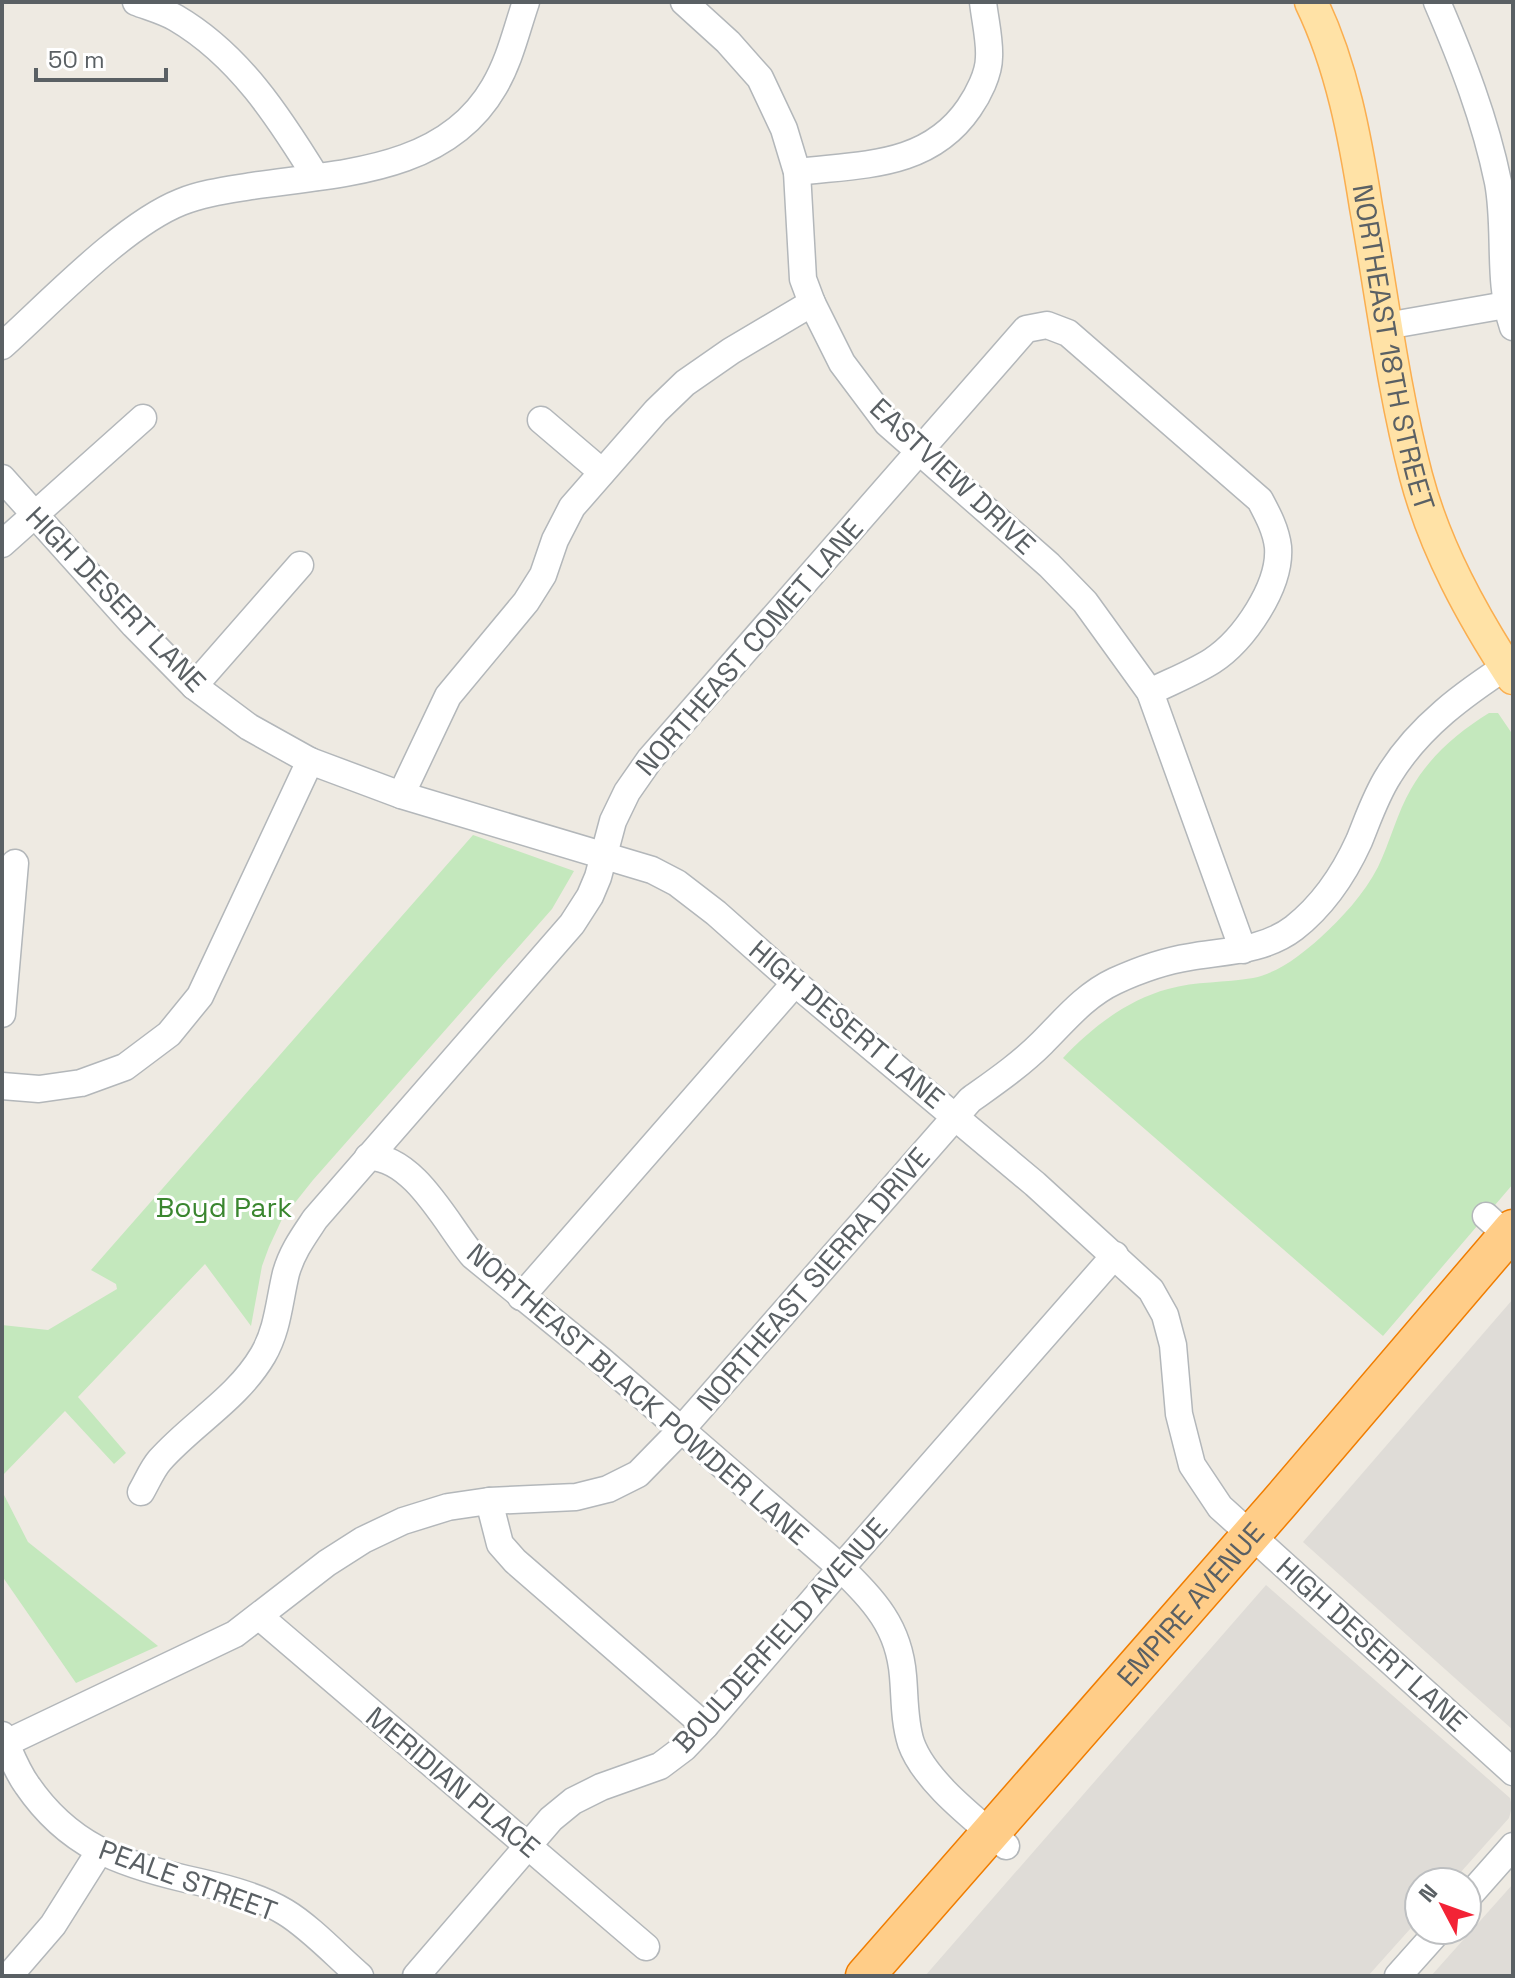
<svg xmlns="http://www.w3.org/2000/svg" width="1515" height="1978" viewBox="0 0 1515 1978" font-family="'Space Grotesk',sans-serif">
<style>
.industrial{fill:#dfdcd7}
.green{fill:#c4e8bd}
.lines{fill:none;stroke-linecap:round;stroke-linejoin:round}
.minor-casing{stroke:#b3b7ba;stroke-width:29}
.major-casing{stroke:#faae50;stroke-width:35}
.highway-casing{stroke:#f07d00;stroke-width:41}
.minor{stroke:#fff;stroke-width:26}
.major{stroke:#ffe2a6;stroke-width:32}
.highway{stroke:#ffcd88;stroke-width:38}
.labels{text-anchor:middle;stroke-width:6;stroke-linejoin:round;paint-order:stroke}
.street-label{font-size:28px;fill:#5a6064;stroke:#fff}
.park-label{font-size:28px;fill:#3a862f;stroke:#fff}
</style>
<rect width="100%" height="100%" fill="#eeeae2"/>
<g class="industrial">
<polygon points="1513,1299 1513,1730 1303,1542"/>
<polygon points="1266,1585 1510,1798 1512,1807 1509,1818 1452,1882 1419,1882 1419,1919 1368,1976 925,1976"/>
<polygon points="1513,1884 1513,1976 1431,1976"/>
</g>
<g class="green">
<path d="M1489,713H1498L1513,735V1184L1383,1336L1063,1058C1091,1028 1127,1000 1168,989C1196,981 1225,983 1253,978C1278,973 1301,955 1320,938C1342,918 1364,894 1378,867C1390,842 1397,813 1411,789C1429,757 1458,732 1489,713Z"/>
<polygon points="473,835 574,871 552,909 313,1180 282,1219 269,1247 262,1266 251,1326 205,1264 78,1397 126,1453 114,1464 65,1411 2,1476 2,1325 48,1330 117,1289 116,1284 91,1270"/>
<polygon points="2,1491 28,1542 158,1646 76,1683 2,1576"/>
</g>
<g class="lines">
<g class="minor-casing">
<g id="minor">
<path d="M136,2C149,7 164,11 176,18C239,55 279,117 316,177"/>
<polyline points="684,2 728,42 760,78 784,129 797,172 803,279 812,303 842,363 887,423 1049,565 1085,602 1150,692 1243,950"/>
<path d="M1437,2C1462,60 1485,119 1498,182C1507,230 1497,280 1513,327"/>
<path d="M797,172C861,164 928,168 969,108C978,95 989,74 989,57C990,40 985,20 983,2"/>
<polyline points="1386,326 1506,305"/>
<path d="M2,346C50,303 123,225 181,202C203,193 228,190 252,186C339,173 445,172 494,87C510,60 516,31 526,2"/>
<polyline points="541,420 602,472"/>
<polyline points="2,478 134,625 194,686 249,727 310,761 401,795 652,870 677,883 716,913 795,983 1035,1184 1151,1290 1165,1315 1173,1345 1179,1414 1192,1465 1220,1507 1513,1772"/>
<polyline points="2,544 143,418"/>
<polyline points="194,686 300,565"/>
<polyline points="401,795 448,696 526,602 543,575 555,540 572,507 656,411 685,383 731,351 812,303"/>
<polyline points="2,1014 15,863"/>
<polyline points="2,1086 39,1089 81,1083 125,1067 169,1034 200,996 310,761"/>
<path d="M368,1157C414,1156 447,1225 473,1256L602,1361L841,1568C874,1601 899,1626 903,1676C905,1698 904,1721 911,1743C925,1782 975,1819 1006,1846"/>
<polyline points="1486,1216 1497,1226 1504,1240"/>
<polyline points="521,1297 795,983"/>
<path d="M141,1492C147,1482 152,1469 160,1460C193,1423 237,1399 263,1355C278,1329 279,1302 286,1273C292,1252 303,1237 315,1219L572,924L590,896L598,877L613,821L627,792L650,759L1026,329L1047,325L1068,333L1260,500C1268,515 1276,530 1278,547C1281,586 1244,640 1212,661C1193,673 1170,682 1150,692"/>
<polyline points="489,1501 500,1544 515,1561 705,1726"/>
<polyline points="260,1617 646,1947"/>
<path d="M2,1735C10,1752 16,1770 27,1785C68,1845 118,1863 186,1879C218,1886 257,1895 285,1912C310,1927 338,1957 360,1976"/>
<path d="M2,1745L235,1634L327,1563L363,1540L403,1521L448,1507L489,1501L576,1497L608,1489L638,1474L681,1430L970,1100C995,1082 1020,1065 1042,1043C1065,1020 1085,995 1115,981C1139,970 1164,961 1190,957C1225,951 1264,951 1294,928C1322,906 1344,874 1359,841C1368,819 1376,795 1389,775C1419,726 1465,693 1513,662"/>
<polyline points="1467,1898 1513,1846"/>
<polyline points="9,1976 53,1925 99,1852"/>
<polyline points="416,1976 551,1819 573,1801 601,1787 660,1766 684,1748 705,1726 841,1568 1115,1255"/>
<polyline points="1398,1976 1439,1930"/>
</g>
</g>
<g class="major-casing">
<g id="major">
<path id="s1" d="M1311,2C1342,66 1355,137 1366,207C1382,296 1393,388 1416,476C1435,548 1472,615 1513,678"/>
</g>
</g>
<g class="highway-casing">
<g id="highway">
<path id="s2" d="M865,1976L1279,1503L1513,1229"/>
</g>
</g>
<use href="#minor" class="minor"/>
<use href="#major" class="major"/>
<use href="#highway" class="highway"/>
</g>
<g class="labels">
<g class="street-label">
<text dy="10" stroke="none"><textPath href="#s1" startOffset="356">NORTHEAST 18TH STREET</textPath></text>
<text transform="translate(953 476) rotate(43)" y="10">EASTVIEW DRIVE</text>
<text transform="translate(116 599) rotate(46)" y="10">HIGH DESERT LANE</text>
<text transform="translate(749 647) rotate(-49)" y="10">NORTHEAST COMET LANE</text>
<text transform="translate(847 1024) rotate(40)" y="10">HIGH DESERT LANE</text>
<text transform="translate(813 1279) rotate(-49)" y="10">NORTHEAST SIERRA DRIVE</text>
<text transform="translate(638 1394) rotate(41)" y="10">NORTHEAST BLACK POWDER LANE</text>
<text dy="10" stroke="none"><textPath href="#s2" startOffset="494">EMPIRE AVENUE</textPath></text>
<text transform="translate(780 1635) rotate(-48)" y="10">BOULDERFIELD AVENUE</text>
<text transform="translate(1372 1644) rotate(42)" y="10">HIGH DESERT LANE</text>
<text transform="translate(453 1782) rotate(40)" y="10">MERIDIAN PLACE</text>
<text transform="translate(188 1880) rotate(20)" y="10">PEALE STREET</text>
</g>
<g class="park-label">
<text x="224" y="1217">Boyd Park</text>
</g>
</g>
<rect width="1515" height="1978" fill="none" stroke="#5a6064" stroke-width="8"/>
<g transform="translate(1443 1906) rotate(311)"><circle r="38" fill="#ffffff" stroke="#bdbfc1" stroke-width="2"/>
<path d="M0-6L14 30L0 20L-14 30Z" fill="#f32336"/>
<text y="-12" font-size="22" font-weight="bold" text-anchor="middle" fill="#5a6064">N</text>
</g>
<path d="M36 68v12h130v-12" fill="none" stroke="#5a6064" stroke-width="4"/>
<text x="48" y="68" font-size="24" fill="#5a6064" stroke="#ffffff" stroke-width="6" paint-order="stroke">50 m</text>
</svg>
